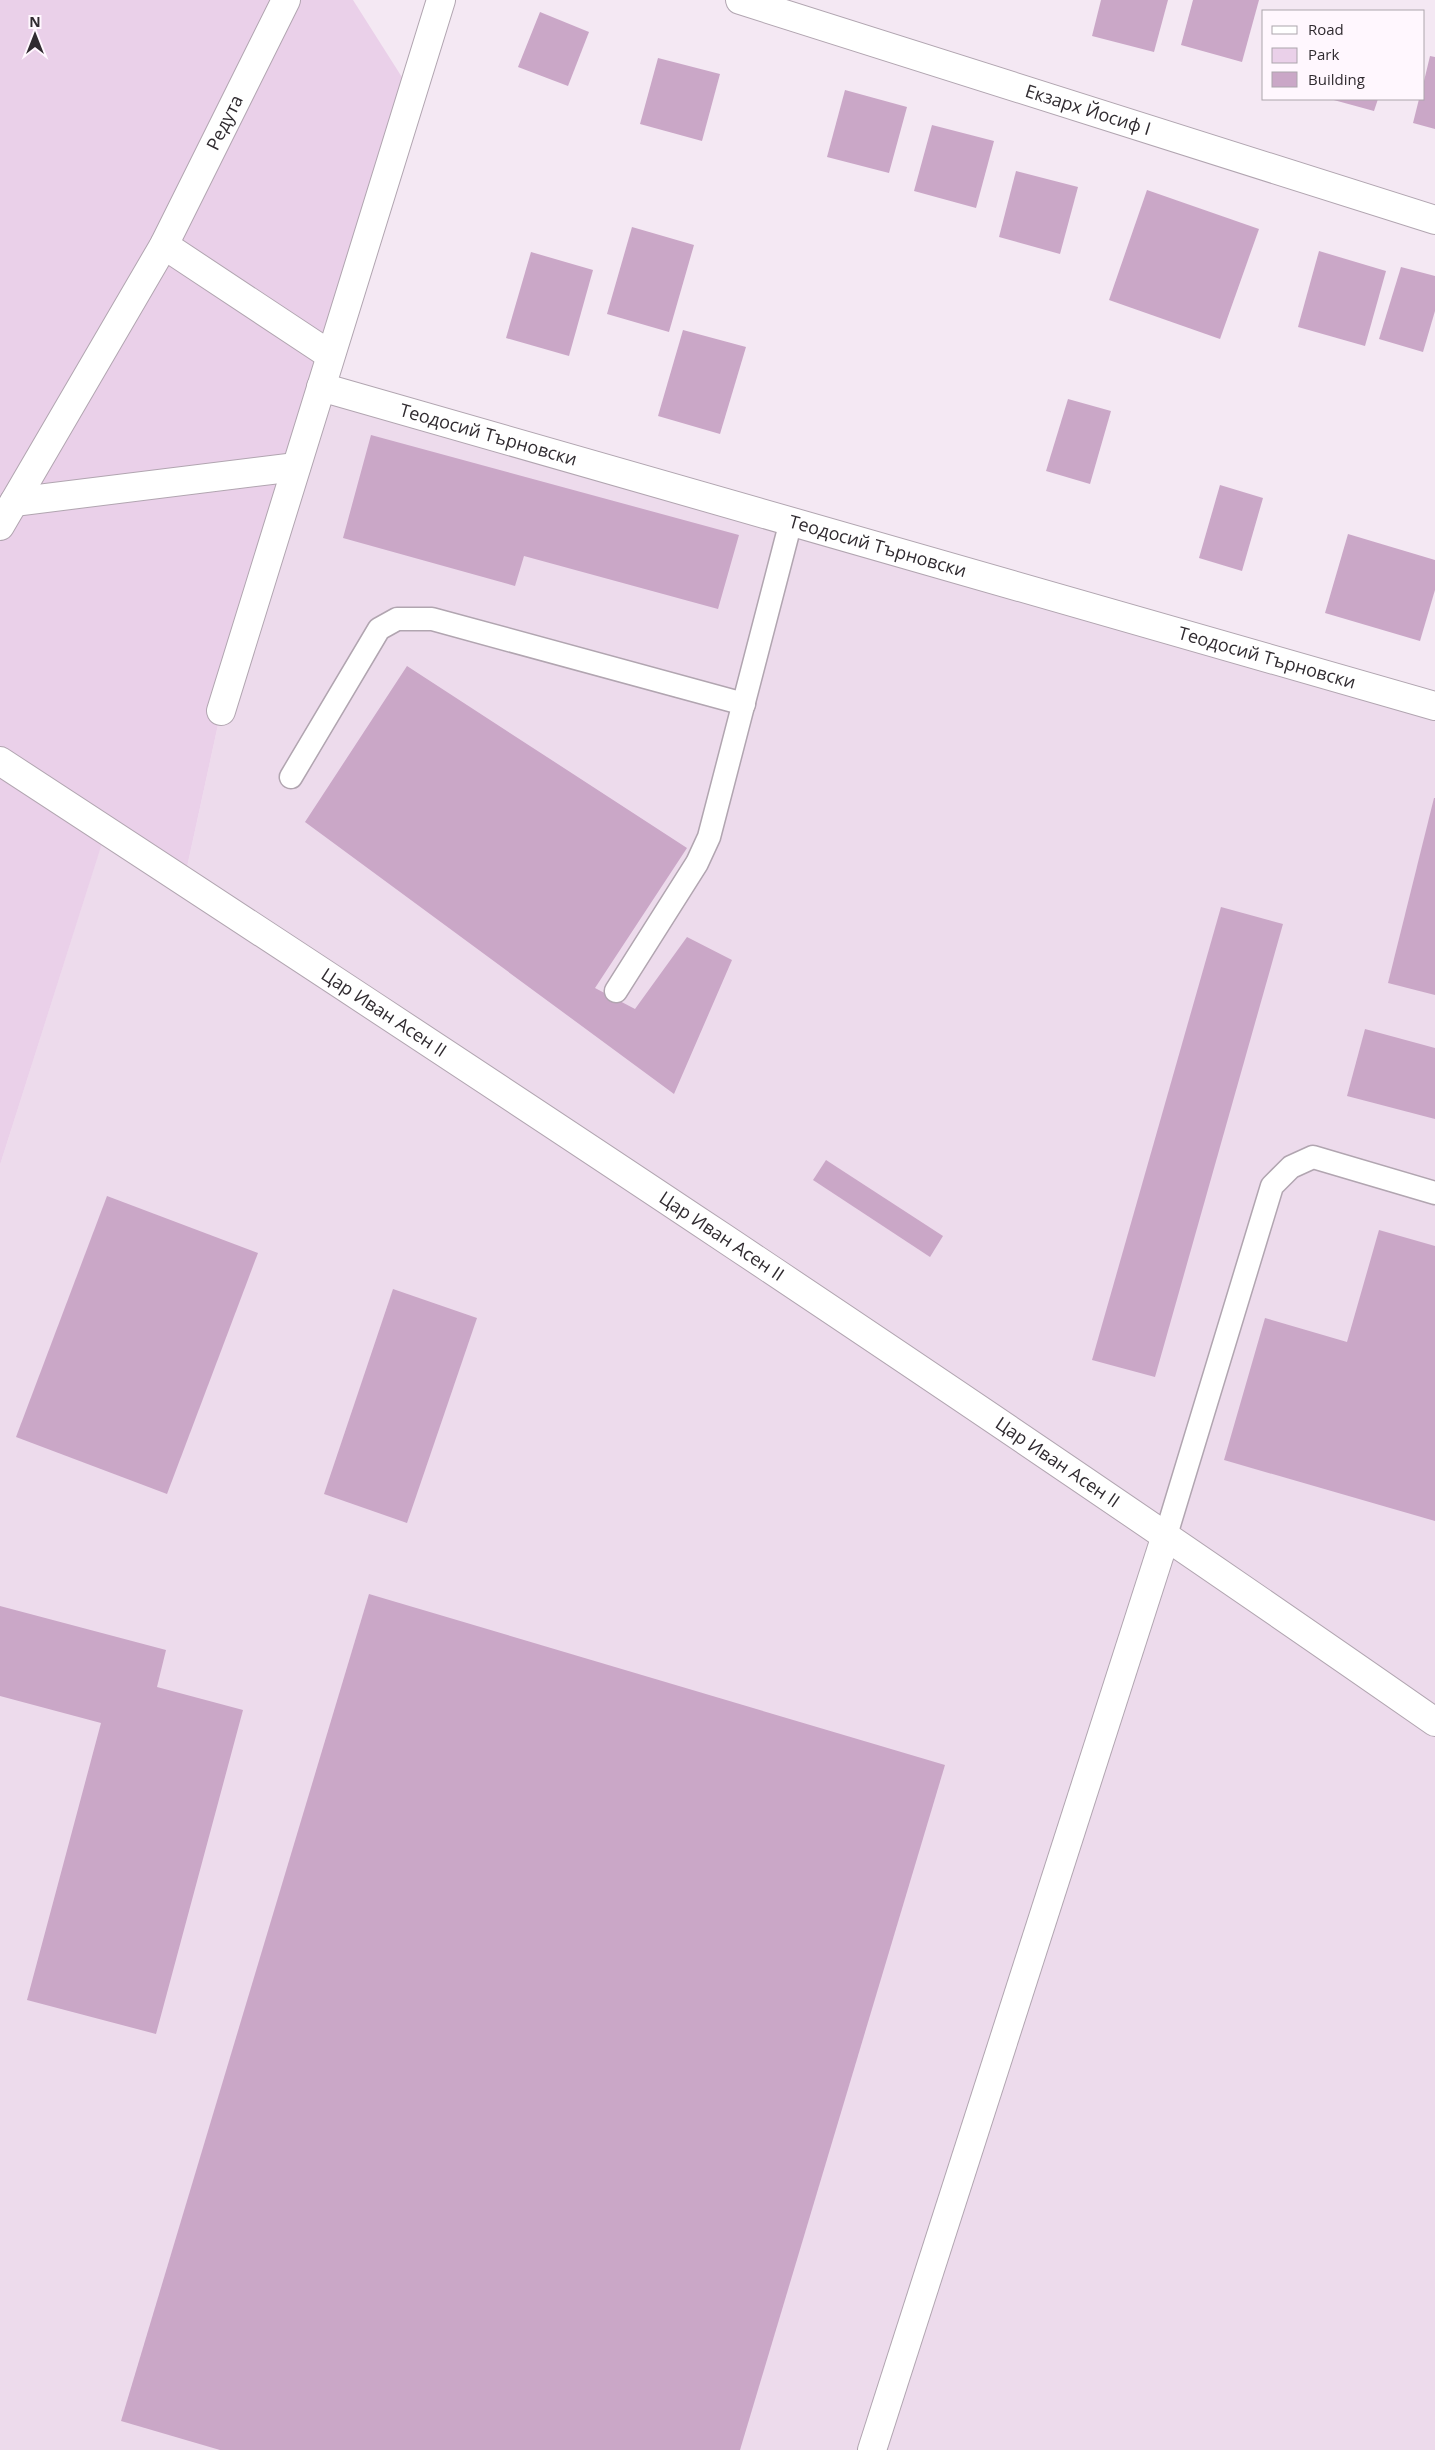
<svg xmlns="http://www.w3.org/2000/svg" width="1435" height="2450" viewBox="0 0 1435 2450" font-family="'Open Sans',sans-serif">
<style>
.built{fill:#eddbec}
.green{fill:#ead0e9}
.building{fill:#caa7c7}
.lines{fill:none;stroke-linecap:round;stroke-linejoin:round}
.service-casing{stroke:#b1a5b0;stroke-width:25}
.minor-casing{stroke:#b1a5b0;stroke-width:30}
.secondary-casing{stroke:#b1a5b0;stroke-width:30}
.service{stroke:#fff;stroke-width:22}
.minor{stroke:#fff;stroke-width:28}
.secondary{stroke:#fff;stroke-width:28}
.labels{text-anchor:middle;stroke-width:4.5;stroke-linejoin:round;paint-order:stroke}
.street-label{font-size:18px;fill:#302b30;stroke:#fff7fe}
</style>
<rect width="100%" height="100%" fill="#f4e8f3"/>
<polygon class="built" points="321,387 1435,706 1435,2450 0,2450 0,1165 106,830 184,881 221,711"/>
<polygon class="green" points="0,0 353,0 412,93 221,711 184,881 106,831 0,1165"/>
<g class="building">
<polygon points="1101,0 1168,0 1154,52 1092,36"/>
<polygon points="1193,0 1259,0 1242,62 1181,45"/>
<polygon points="540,12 589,32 568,86 518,67"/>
<polygon points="1430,56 1435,57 1435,129 1413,123 1419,99 1424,99 1424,81"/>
<polygon points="658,58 720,74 702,141 640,124"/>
<polygon points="845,90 907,107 889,173 827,157"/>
<polygon points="1330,99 1378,99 1374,111"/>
<polygon points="932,125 994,141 976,208 914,191"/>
<polygon points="1016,171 1078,187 1060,254 999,237"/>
<polygon points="1147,190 1259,229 1220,339 1109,300"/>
<polygon points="632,227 694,245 669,332 607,314"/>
<polygon points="1319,251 1386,271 1365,346 1298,327"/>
<polygon points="531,252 593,270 569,356 506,338"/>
<polygon points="1401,267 1435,276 1435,311 1423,352 1379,339"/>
<polygon points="683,330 746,347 720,434 658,416"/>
<polygon points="1068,399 1111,411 1090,484 1046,471"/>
<polygon points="371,435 739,535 718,609 524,556 515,586 343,538"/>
<polygon points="1220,485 1263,498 1242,571 1199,558"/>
<polygon points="1348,534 1435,560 1435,590 1420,641 1325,613"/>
<polygon points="407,666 687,848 595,988 635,1009 687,937 732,960 674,1094 305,822"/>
<polygon points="1434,798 1435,798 1435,995 1388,983"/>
<polygon points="1221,907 1283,924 1155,1377 1092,1360"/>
<polygon points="1365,1029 1435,1048 1435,1119 1347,1096"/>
<polygon points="826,1160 943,1236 930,1257 813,1180"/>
<polygon points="107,1196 258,1253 167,1494 16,1437"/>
<polygon points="1379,1230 1435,1246 1435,1521 1224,1460 1265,1318 1347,1342"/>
<polygon points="393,1289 477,1318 407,1523 324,1494"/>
<polygon points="369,1594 945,1765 740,2450 220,2450 121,2421"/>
<polygon points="0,1606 166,1650 157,1687 243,1710 156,2034 27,2000 101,1723 0,1696"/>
</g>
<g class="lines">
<g class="service-casing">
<g id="service">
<polyline points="291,777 379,629 397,619 432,619 744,704"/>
<polyline points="616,991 697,863 709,837 791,521"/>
<polyline points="1166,1535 1272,1186 1291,1167 1313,1157 1435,1193"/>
</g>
</g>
<g class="minor-casing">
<g id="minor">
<path id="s1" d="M740,0L1435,220"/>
<polyline points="164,245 330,355"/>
<path id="s2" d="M321,387L1435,706"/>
<polyline points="14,502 296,467"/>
<path id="s3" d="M0,526L164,245L286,0"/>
<polyline points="221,711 441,0"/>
<polyline points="872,2450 1166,1535"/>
</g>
</g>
<g class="secondary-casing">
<g id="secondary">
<path id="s4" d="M0,761C482,1076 963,1393 1435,1722"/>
</g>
</g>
<use href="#service" class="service"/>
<use href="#minor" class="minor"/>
<use href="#secondary" class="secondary"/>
</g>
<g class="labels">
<g class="street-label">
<text dy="6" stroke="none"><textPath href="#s1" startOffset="365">Екзарх Йосиф I</textPath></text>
<text dy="6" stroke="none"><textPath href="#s3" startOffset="462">Редута</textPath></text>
<text dy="6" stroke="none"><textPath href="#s2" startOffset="174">Теодосий Търновски</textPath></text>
<text dy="6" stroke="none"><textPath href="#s2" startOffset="579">Теодосий Търновски</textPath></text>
<text dy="6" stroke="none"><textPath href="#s2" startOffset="984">Теодосий Търновски</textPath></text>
<text dy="6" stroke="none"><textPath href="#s4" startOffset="459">Цар Иван Асен II</textPath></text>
<text dy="6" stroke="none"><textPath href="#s4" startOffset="864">Цар Иван Асен II</textPath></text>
<text dy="6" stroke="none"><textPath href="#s4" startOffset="1269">Цар Иван Асен II</textPath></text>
</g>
</g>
<rect x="1262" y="10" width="162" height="90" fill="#fff7fe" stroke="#aca5ac"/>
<rect x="1272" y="26" width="25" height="8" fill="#ffffff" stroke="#aca5ac"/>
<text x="1308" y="35" font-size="15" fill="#302b30">Road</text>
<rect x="1272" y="48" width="25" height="15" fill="#ead0e9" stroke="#aca5ac"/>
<text x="1308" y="60" font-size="15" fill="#302b30">Park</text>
<rect x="1272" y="72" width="25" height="15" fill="#caa7c7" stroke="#aca5ac"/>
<text x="1308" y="85" font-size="15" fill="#302b30">Building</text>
<g transform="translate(35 35)" stroke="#fff7fe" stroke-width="4" paint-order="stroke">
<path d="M0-4L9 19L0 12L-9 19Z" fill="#302b30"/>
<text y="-8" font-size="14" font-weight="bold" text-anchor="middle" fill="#302b30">N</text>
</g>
</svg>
